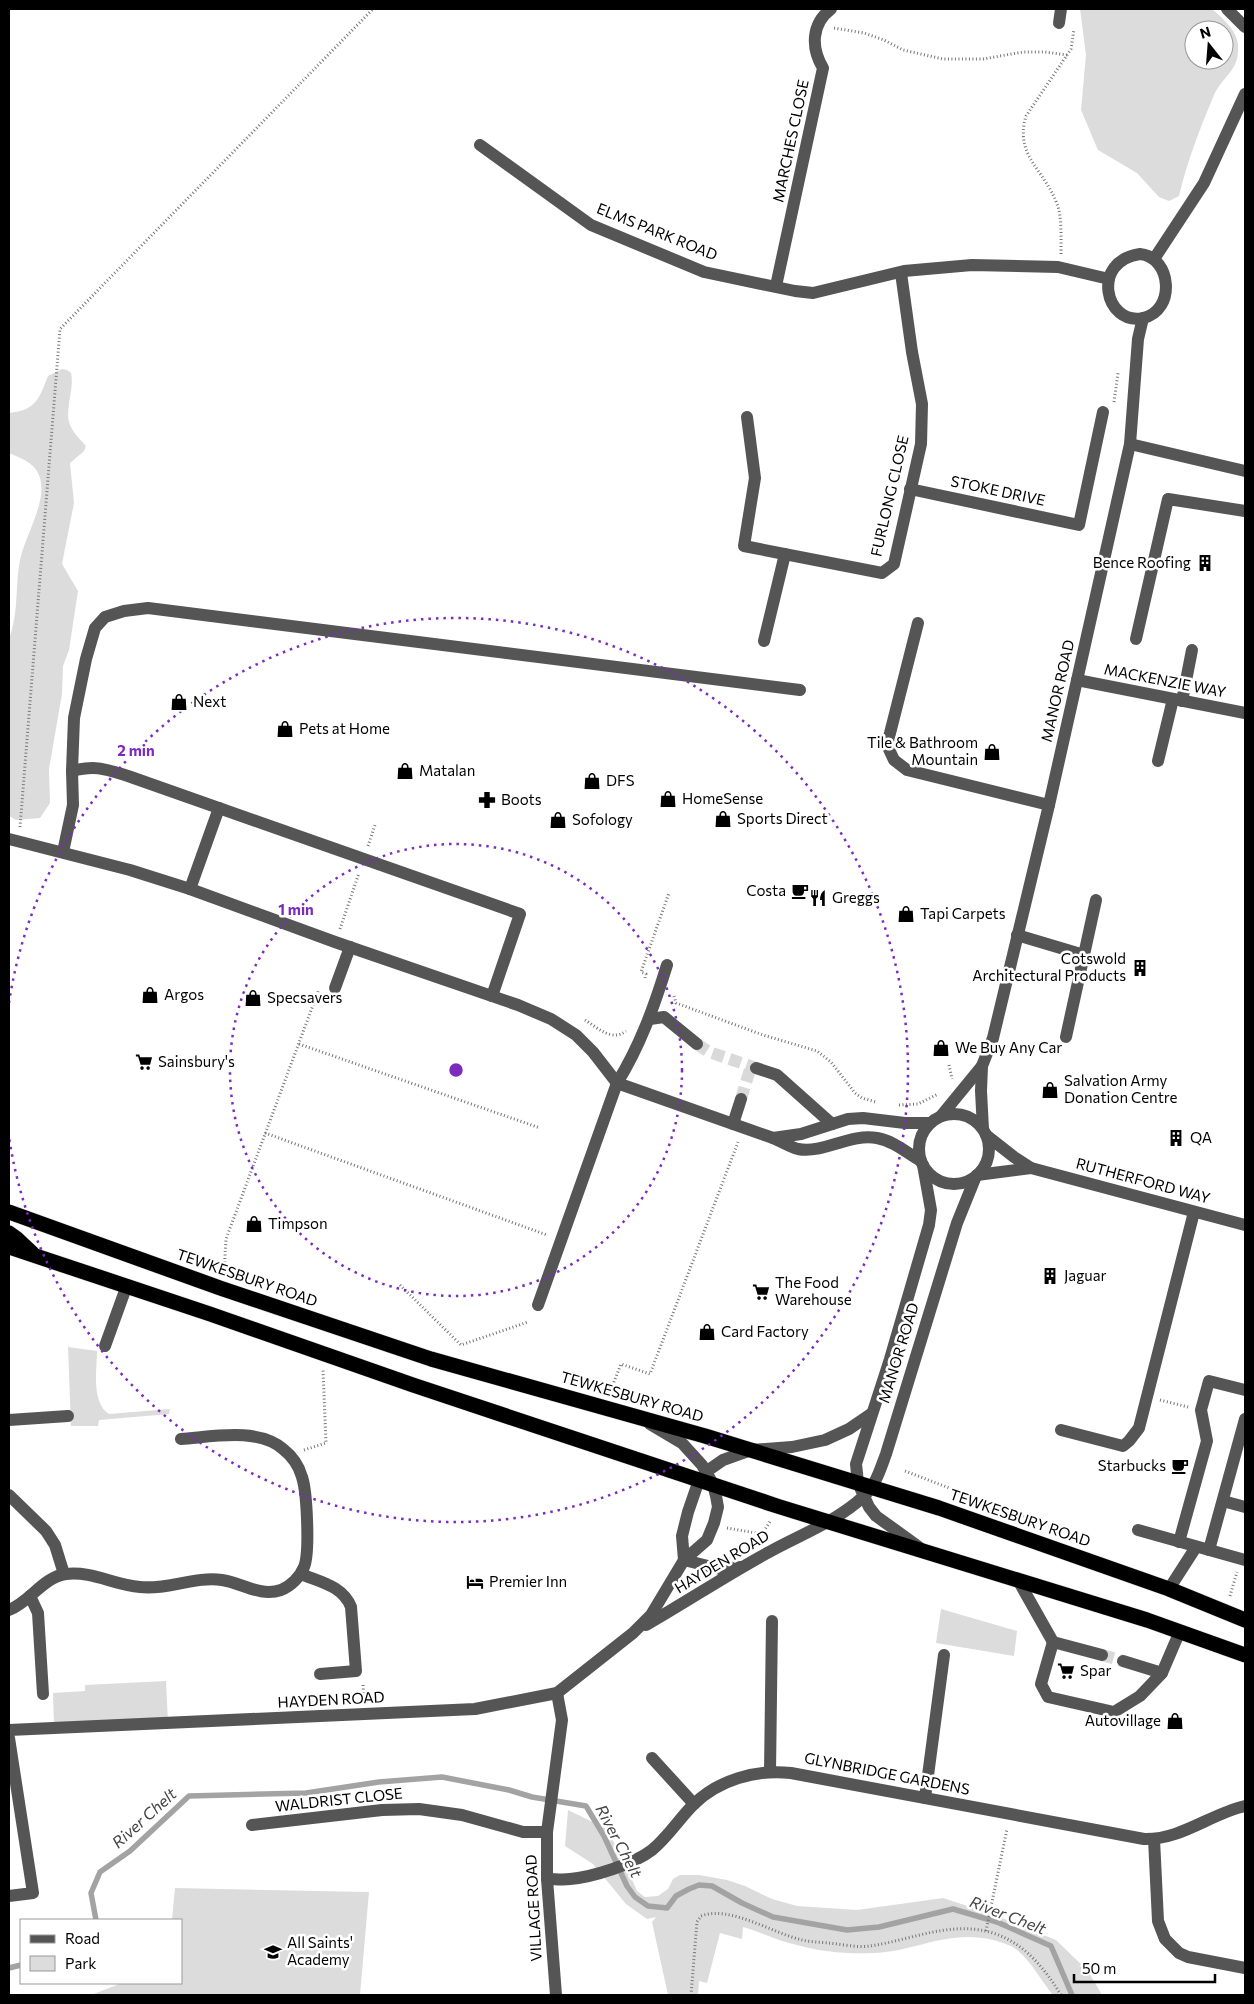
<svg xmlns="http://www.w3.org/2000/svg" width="1254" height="2004" viewBox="0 0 1254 2004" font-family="Commissioner,sans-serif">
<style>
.green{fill:#dcdcdc;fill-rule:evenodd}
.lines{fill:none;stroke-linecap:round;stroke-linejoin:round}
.stream{stroke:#a3a3a3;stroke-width:5.5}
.minor-tunnel{stroke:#d9d9d9;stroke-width:12;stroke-dasharray:12 6;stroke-linecap:butt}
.highway-casing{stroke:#dbdbdb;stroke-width:16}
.path{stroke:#777;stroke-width:3;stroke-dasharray:1 2.5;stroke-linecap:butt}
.minor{stroke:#555;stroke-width:12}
.highway{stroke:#000;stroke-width:15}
.ring{fill:none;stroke:#7b2cbf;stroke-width:2.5;stroke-dasharray:2.5 5}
.labels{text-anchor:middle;stroke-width:5;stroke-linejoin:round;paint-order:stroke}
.street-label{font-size:15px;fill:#000;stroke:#fff}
.poi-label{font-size:15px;fill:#000;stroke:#fff;text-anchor:start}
.water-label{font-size:16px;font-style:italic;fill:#444;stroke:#fff}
.centre{fill:#7b2cbf;stroke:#fff;stroke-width:2.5}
.ring-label{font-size:15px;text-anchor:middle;font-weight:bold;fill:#7b2cbf;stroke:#fff;stroke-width:5;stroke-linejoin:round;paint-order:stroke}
</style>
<rect width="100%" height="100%" fill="#fff"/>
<g class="green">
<path d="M1080,9H1212C1222,18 1237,30 1238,45C1240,71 1223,75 1214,95C1200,128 1187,162 1179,196L1169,201L1159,197L1137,173L1098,150L1081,110L1086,55ZM1194,30H1224V60H1194Z"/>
<path d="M62,369L67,370L71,373C75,390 63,412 71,427C74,434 81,440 86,446L84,451L70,463L74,503L62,564L78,591L69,650L63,666L62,694L49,769L50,803L40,818L16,820L9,816V639C19,613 15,586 20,560C25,535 49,500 39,475C34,462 20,458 9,453V413C36,410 39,399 48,376Z"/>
<path d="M68,1347L97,1351C97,1370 91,1402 109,1414L170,1409L169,1414L99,1420L98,1426H71Z"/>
<polygon points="941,1609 1017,1631 1014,1656 936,1643"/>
<polygon points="166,1681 168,1723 54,1728 53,1693 85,1691 85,1685"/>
<path d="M568,1810L605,1828L620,1852L637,1891L645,1897L658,1896L668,1889L673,1879L680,1875H699L727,1880L745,1886L772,1899L797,1906L857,1910L943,1898L992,1914L1056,1940L1088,1971L1102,1995H1053C1041,1981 1032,1962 1017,1950C1011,1945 1001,1942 993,1940C947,1929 915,1952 873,1953C848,1954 821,1952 797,1945C778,1941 761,1932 743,1927L742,1939L720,1933L707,1983L699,1981L698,1995H668L652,1922L656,1917L647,1919L626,1904L593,1864L565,1846Z"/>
<polygon points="175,1888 369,1892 360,1995 91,1995 122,1983 181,1983 181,1920 172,1920"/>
</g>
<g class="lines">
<g class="stream">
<polyline points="96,1920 91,1893 100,1872 130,1851 189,1796 306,1793 379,1782 442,1777 509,1790 532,1797 586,1806 604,1836 627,1886 635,1897 648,1906 667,1908 676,1896 689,1889 699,1885 712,1886 742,1903 773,1917 847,1930 879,1927 953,1909 997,1922 1051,1946 1072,1995"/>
<polyline points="9,1968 21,1965"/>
</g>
<g class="minor-tunnel">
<polyline points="697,1044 709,1052 756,1068"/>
<polyline points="741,1099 751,1066"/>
<polyline points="1102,1655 1123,1661"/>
</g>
<g class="highway-casing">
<g id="highway">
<polyline points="9,1212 220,1288 431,1359 705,1436 939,1508 1169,1589 1245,1620"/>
<polyline points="9,1233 16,1238 32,1253"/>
<polyline points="9,1247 210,1314 413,1385 777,1506 1147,1620 1245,1655"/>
</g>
</g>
<g class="path">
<polyline points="834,28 864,33 884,40 903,50 943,59 983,59 1023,52 1045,52 1067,55"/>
<path d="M1061,254C1061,241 1062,215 1057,204C1045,170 1014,156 1026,116L1071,49L1074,29"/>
<polyline points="1114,402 1118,373"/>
<polyline points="20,827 60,329 373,9"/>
<polyline points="368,846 375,825"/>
<polyline points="340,929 359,873"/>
<polyline points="645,978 646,974 641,972 669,893"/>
<polyline points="674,996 676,1003 763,1035 817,1051 831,1062 855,1093 862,1098 876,1102"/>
<path d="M585,1020C598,1028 612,1042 626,1031"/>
<polyline points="299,1044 540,1128"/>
<polyline points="949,1065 952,1079"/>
<polyline points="899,1105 918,1104 938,1094"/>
<polyline points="265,1133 547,1235"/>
<polyline points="224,1273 226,1239 319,989"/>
<polyline points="400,1285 461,1345 528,1322"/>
<polyline points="610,1392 621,1364 650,1374 738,1142"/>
<polyline points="1160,1400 1188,1407"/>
<polyline points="304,1450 326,1443 323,1370"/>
<polyline points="905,1471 1056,1529"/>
<polyline points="727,1528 762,1534 771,1520"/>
<polyline points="1230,1596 1237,1572"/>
<polyline points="363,1685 364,1699"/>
<polyline points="986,1931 1007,1829"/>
<path d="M691,1995L697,1922L701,1916C730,1905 772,1933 802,1940C810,1942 819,1942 828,1943C841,1944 857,1948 870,1946C912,1940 953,1919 996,1934C1026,1945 1045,1969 1061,1995"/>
</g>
<g class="minor">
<polyline points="1227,9 1245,27"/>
<polyline points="1059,23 1061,9"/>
<polyline points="480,145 591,225 704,272 795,291 813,293 904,271 972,265 1058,267 1109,279"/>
<path d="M1140,254C1172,257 1176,311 1143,318C1105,326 1090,261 1140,254Z"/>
<polyline points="1154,259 1204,183 1245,94"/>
<path d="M776,286L823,68C811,48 811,24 831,9"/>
<polyline points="747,417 755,478 744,546 882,573 894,564 921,444 922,404 912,352 901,273"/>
<polyline points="1130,444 1245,471"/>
<polyline points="910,489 1079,525 1103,412"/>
<polyline points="918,623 887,745 894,760 907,770 1049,805"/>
<polyline points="1136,639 1168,499 1245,511"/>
<polyline points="764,641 785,554"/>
<polyline points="1077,680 1245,713"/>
<polyline points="1182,701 1192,650"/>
<polyline points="1158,761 1173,699"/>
<path d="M72,771C96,765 105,769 128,776L520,914L492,996"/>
<path d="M9,839L130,870L190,889L335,942L518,1005L551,1019L576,1035L593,1052L617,1083L773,1138C781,1141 790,1147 798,1149C824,1154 850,1133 877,1138C894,1141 907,1153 921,1161"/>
<polyline points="63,852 73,805 72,771 74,718 86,659 95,628 105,617 124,611 148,608 800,690"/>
<polyline points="190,889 219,808"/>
<polyline points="1017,935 1084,955"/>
<polyline points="335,988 350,947"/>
<polyline points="650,1019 664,1017 697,1044"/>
<polyline points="1066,1037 1096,900"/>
<polyline points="982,1066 981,1091 983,1129"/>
<polyline points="756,1068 777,1075 832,1124"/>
<circle cx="954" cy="1149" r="35"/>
<polyline points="941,1116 982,1066 993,1038 1049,805 1130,444 1138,339 1143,318"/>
<polyline points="733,1124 741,1099"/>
<polyline points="986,1135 1014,1157 1031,1168 1245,1225"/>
<polyline points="773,1138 801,1134 848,1119 863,1118 905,1123 929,1123"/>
<polyline points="977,1175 1031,1168"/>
<path d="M538,1305L617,1083C640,1046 654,1007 667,965"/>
<polyline points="105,1346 127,1285"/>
<polyline points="9,1420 68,1416"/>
<polyline points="1061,1430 1123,1446 1129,1441 1139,1428 1194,1212"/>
<polyline points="9,1495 46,1531 55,1545 64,1574"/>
<polyline points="1223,1501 1245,1507"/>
<polyline points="1138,1530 1245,1560"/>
<polyline points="1179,1542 1207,1441 1201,1410 1209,1381 1245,1390"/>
<polyline points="919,1547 876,1516 869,1507 858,1483 856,1464 890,1359 929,1225 931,1210 923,1165"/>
<polyline points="1209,1550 1245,1419"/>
<polyline points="684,1560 682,1536 688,1512 699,1480 710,1469 723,1460 751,1450 792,1447 825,1440 849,1429 871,1414"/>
<polyline points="684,1560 720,1569 741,1567"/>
<path d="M301,1574C320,1582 343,1586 351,1607L356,1671L320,1674"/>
<polyline points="1018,1580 1053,1642 1102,1655"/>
<polyline points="1169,1589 1196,1547"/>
<polyline points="30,1596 38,1613 43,1694"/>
<path d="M9,1610C30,1602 43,1577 66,1574C92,1571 114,1585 140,1587C168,1590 195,1576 222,1580C242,1583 260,1597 281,1590C291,1586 300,1577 304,1567C310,1553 307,1492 302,1477C299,1466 292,1456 283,1449C258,1427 211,1437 181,1439"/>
<path d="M646,1625C688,1601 728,1574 771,1551C802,1534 837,1521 863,1497C876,1485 880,1470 886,1454L957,1223L976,1176"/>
<polyline points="1053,1642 1041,1684 1048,1697 1114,1712 1140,1696 1162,1673"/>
<polyline points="1123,1661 1162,1673 1180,1631"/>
<polyline points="9,1730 475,1709 557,1693 633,1633 651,1615 684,1560 707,1540 714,1523 718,1507 716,1496 713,1484 702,1465 682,1443 650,1424"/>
<polyline points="9,1738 33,1893 9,1896"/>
<polyline points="652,1758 694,1804"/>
<polyline points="770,1771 772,1621"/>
<polyline points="925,1798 944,1655"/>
<polyline points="252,1825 382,1810 419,1809 462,1815 523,1832 547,1832"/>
<polyline points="1154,1839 1158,1921 1165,1939 1179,1953 1188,1957 1245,1968"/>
<path d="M547,1879C555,1879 563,1880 570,1879C593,1877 634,1864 652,1850C668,1837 679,1819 693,1805C718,1780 756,1769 791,1773L1144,1839C1181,1840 1210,1814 1245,1806"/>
<polyline points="556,1995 547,1879 547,1832 562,1720 557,1693"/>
</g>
<use href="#highway" class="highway"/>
</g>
<g class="ring">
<circle cx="456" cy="1070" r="226"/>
<path d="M9 1003A452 452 0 1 1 9 1137"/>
</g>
<defs>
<g id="building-bare" transform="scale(1.35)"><path d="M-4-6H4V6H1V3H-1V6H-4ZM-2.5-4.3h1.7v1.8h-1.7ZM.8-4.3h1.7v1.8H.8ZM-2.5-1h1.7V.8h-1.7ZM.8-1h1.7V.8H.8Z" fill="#000" stroke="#fff" stroke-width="2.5" paint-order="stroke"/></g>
<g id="shop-bare" transform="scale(1.35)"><path d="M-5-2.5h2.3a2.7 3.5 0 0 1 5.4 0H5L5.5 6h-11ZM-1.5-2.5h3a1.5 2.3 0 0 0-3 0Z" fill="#000" stroke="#fff" stroke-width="2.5" paint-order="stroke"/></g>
<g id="pharmacy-bare" transform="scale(1.35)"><path d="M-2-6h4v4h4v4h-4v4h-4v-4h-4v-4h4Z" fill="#000" stroke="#fff" stroke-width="2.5" paint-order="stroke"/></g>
<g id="cafe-bare" transform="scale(1.35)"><path d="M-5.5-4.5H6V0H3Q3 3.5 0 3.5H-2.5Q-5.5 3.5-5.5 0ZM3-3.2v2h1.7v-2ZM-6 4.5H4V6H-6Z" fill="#000" stroke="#fff" stroke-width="2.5" paint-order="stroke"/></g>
<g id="restaurant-bare" transform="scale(1.35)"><path d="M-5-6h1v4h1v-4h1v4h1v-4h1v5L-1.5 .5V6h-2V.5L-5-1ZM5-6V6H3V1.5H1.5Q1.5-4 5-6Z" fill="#000" stroke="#fff" stroke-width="2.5" paint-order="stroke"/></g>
<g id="supermarket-bare" transform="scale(1.35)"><path d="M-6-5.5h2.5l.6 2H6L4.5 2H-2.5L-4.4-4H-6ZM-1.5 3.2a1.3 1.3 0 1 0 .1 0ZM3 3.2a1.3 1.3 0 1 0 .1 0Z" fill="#000" stroke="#fff" stroke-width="2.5" paint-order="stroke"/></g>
<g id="hotel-bare" transform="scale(1.35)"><path d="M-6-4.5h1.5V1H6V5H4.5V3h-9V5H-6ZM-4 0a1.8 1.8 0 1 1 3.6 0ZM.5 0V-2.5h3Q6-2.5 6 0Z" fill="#000" stroke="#fff" stroke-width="2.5" paint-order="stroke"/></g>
<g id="school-bare" transform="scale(1.35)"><path d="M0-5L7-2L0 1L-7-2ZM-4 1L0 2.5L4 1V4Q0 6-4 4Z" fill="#000" stroke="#fff" stroke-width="2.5" paint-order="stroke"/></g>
</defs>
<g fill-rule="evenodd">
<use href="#building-bare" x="1205" y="563"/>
<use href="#shop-bare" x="179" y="702"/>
<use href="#shop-bare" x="285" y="729"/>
<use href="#shop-bare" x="992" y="752"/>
<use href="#shop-bare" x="405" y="771"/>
<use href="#shop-bare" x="592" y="781"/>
<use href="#shop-bare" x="668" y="799"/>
<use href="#pharmacy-bare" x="487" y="800"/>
<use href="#shop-bare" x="723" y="819"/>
<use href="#shop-bare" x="558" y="820"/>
<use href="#cafe-bare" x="800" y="891"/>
<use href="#restaurant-bare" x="818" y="898"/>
<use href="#shop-bare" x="906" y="914"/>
<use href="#building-bare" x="1140" y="968"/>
<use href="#shop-bare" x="150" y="995"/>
<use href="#shop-bare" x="253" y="998"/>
<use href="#shop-bare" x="941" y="1048"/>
<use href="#supermarket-bare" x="144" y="1062"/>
<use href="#shop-bare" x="1050" y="1090"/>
<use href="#building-bare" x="1176" y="1138"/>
<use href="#shop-bare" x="254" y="1224"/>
<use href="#building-bare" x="1050" y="1276"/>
<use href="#supermarket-bare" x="761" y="1292"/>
<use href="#shop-bare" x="707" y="1332"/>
<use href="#cafe-bare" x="1180" y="1466"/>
<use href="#hotel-bare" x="475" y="1582"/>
<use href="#supermarket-bare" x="1066" y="1671"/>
<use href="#shop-bare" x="1175" y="1721"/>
<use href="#school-bare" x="273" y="1952"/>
</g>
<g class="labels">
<g class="street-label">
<text transform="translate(791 141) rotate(-78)" y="5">MARCHES CLOSE</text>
<text transform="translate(657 232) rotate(22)" y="5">ELMS PARK ROAD</text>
<text transform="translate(998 491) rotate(12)" y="5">STOKE DRIVE</text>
<text transform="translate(890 496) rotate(-77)" y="5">FURLONG CLOSE</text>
<text transform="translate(1165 681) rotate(11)" y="5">MACKENZIE WAY</text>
<text transform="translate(1058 691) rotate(-77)" y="5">MANOR ROAD</text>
<text transform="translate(1143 1181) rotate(15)" y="5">RUTHERFORD WAY</text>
<text transform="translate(247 1278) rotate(19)" y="5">TEWKESBURY ROAD</text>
<text transform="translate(899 1353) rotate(-73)" y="5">MANOR ROAD</text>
<text transform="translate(632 1397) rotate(16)" y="5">TEWKESBURY ROAD</text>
<text transform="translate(1020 1518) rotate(19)" y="5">TEWKESBURY ROAD</text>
<text transform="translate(722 1562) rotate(-31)" y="5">HAYDEN ROAD</text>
<text transform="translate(331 1700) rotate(-3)" y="5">HAYDEN ROAD</text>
<text transform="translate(887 1774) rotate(11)" y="5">GLYNBRIDGE GARDENS</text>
<text transform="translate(339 1800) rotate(-6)" y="5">WALDRIST CLOSE</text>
<text transform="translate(534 1908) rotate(-93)" y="5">VILLAGE ROAD</text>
</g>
<g class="poi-label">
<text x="1191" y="568" text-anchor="end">Bence Roofing</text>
<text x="193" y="707">Next</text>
<text x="299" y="734">Pets at Home</text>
<text x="978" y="748" text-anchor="end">Tile &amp; Bathroom<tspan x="978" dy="17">Mountain</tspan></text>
<text x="419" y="776">Matalan</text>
<text x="606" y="786">DFS</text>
<text x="682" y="804">HomeSense</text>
<text x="501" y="805">Boots</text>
<text x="737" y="824">Sports Direct</text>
<text x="572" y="825">Sofology</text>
<text x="786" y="896" text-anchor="end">Costa</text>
<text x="832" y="903">Greggs</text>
<text x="920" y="919">Tapi Carpets</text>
<text x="1126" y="964" text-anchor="end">Cotswold<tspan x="1126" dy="17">Architectural Products</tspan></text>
<text x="164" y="1000">Argos</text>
<text x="267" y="1003">Specsavers</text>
<text x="955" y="1053">We Buy Any Car</text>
<text x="158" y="1067">Sainsbury's</text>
<text x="1064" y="1086">Salvation Army<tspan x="1064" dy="17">Donation Centre</tspan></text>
<text x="1190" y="1143">QA</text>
<text x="268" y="1229">Timpson</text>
<text x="1064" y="1281">Jaguar</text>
<text x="775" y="1288">The Food<tspan x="775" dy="17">Warehouse</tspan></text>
<text x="721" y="1337">Card Factory</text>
<text x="1166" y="1471" text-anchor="end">Starbucks</text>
<text x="489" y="1587">Premier Inn</text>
<text x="1080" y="1676">Spar</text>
<text x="1161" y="1726" text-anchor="end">Autovillage</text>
<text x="287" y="1948">All Saints'<tspan x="287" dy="17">Academy</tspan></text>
</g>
<g class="water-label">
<text transform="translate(144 1818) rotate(-42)" y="6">River Chelt</text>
<text transform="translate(619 1841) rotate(62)" y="6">River Chelt</text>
<text transform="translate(1008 1915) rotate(21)" y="6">River Chelt</text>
</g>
</g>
<circle cx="456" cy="1070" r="8" class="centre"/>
<g class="ring-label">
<text x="136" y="756">2 min</text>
<text x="296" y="915">1 min</text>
</g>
<rect width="1254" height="2004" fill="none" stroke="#000000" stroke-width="20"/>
<rect x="20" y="1919" width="162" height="65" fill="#ffffff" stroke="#999999"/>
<rect x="30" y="1935" width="25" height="8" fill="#555555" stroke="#999999"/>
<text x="65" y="1944" font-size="15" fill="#000000">Road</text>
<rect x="30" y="1956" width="25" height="15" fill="#dcdcdc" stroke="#999999"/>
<text x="65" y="1969" font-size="15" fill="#000000">Park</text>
<g transform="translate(1209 45) rotate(343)"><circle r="24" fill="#ffffff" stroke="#999999"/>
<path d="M0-4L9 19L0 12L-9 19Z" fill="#000000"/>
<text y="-8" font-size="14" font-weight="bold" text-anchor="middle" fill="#000000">N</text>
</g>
<path d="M1074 1974v8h141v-8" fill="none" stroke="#000000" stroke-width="2.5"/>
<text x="1082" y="1974" font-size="15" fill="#000000" stroke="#ffffff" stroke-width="4" paint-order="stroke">50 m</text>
</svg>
